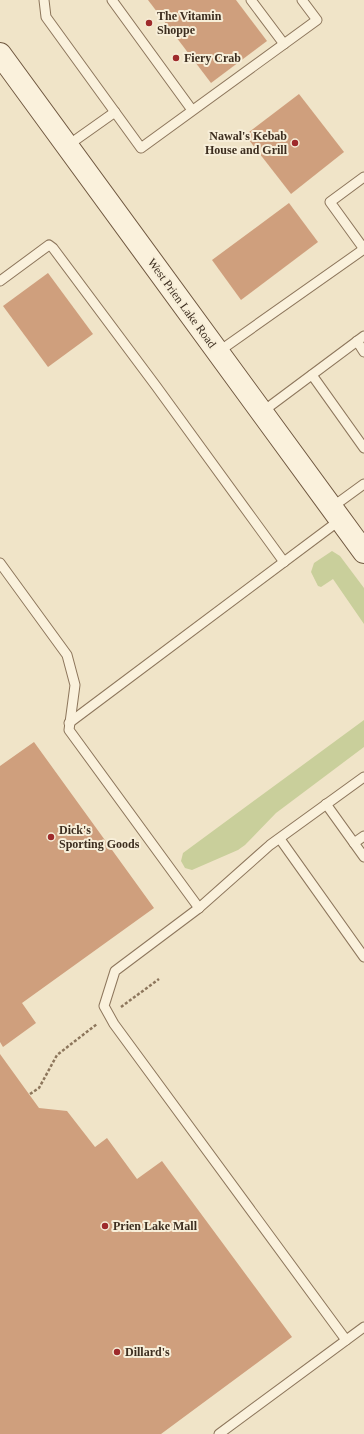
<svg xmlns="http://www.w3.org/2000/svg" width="364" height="1434" viewBox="0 0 364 1434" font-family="Georgia,serif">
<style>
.green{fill:#c9cf9b}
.building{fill:#cf9f7d}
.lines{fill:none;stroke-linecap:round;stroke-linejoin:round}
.lane-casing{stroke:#8d765c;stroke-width:11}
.secondary-casing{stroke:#6f573f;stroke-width:24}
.path{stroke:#8d765c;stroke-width:2.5;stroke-dasharray:3 2;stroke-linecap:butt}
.lane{stroke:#faf1dc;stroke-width:9}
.secondary{stroke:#faf1dc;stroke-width:22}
.poi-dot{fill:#9e2a2b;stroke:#f7eed8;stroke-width:1.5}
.labels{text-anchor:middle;stroke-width:4;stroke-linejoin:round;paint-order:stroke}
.poi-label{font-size:12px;font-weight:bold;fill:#3d2e20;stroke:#f7eed8;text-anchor:start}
.street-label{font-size:12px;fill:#3d2e20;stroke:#f7eed8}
</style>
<rect width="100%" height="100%" fill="#f0e4c8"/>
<g class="green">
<polygon points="332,551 340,556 364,588 364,624 333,579 321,587 318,586 311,572 314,563"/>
<polygon points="364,720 364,747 276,813 245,845 238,850 192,870 185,868 181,861 183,853"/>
</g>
<g class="building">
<polygon points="148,0 236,0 267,41 211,83"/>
<polygon points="299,94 344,152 291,194 245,135"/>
<polygon points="289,203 318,242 241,300 212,260"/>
<polygon points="48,273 93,334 48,367 3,306"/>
<polygon points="34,742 154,908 22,1003 36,1023 3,1047 0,1042 0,766"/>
<polygon points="0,1054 39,1108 67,1111 95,1147 107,1138 137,1179 162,1161 292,1337 161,1434 0,1434"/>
</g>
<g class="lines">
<g class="lane-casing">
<g id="lane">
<polyline points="44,0 46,17 141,148 317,20 302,0"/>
<polyline points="112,0 192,110"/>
<polyline points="251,0 284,44"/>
<polyline points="67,146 115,112"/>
<polyline points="364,249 330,202 364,177"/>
<polyline points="0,281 49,245 53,248 156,386 284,562"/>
<polyline points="357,341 364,352"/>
<polyline points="218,352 364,249"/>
<polyline points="312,375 364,448"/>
<polyline points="262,412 364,336"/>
<polyline points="331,508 364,484"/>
<polyline points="0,563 67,655 75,685 69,730 199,908"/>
<polyline points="69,723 340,520"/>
<polyline points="326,804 364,857"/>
<polyline points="280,839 364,957"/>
<polyline points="354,843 364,836"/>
<polyline points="346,1340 114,1024 104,1006 115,971 199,908 270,845 364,777"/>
<polyline points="219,1434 364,1327"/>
</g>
</g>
<g class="secondary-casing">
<polyline id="secondary" points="0,54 364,552"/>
</g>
<g class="path">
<polyline points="121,1007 159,979"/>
<polyline points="30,1094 39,1088 57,1055 97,1024"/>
</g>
<use href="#lane" class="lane"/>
<use href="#secondary" class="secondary"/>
</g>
<g class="poi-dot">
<circle cx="149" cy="23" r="4"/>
<circle cx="176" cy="58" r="4"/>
<circle cx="295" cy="143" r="4"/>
<circle cx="51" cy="837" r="4"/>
<circle cx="105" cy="1226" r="4"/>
<circle cx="117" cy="1352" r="4"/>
</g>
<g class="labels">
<g class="poi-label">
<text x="157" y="20">The Vitamin<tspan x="157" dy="14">Shoppe</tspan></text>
<text x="184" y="62">Fiery Crab</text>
<text x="287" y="140" text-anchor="end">Nawal's Kebab<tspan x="287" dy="14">House and Grill</tspan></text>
<text x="59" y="834">Dick's<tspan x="59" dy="14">Sporting Goods</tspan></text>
<text x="113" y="1230">Prien Lake Mall</text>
<text x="125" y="1356">Dillard's</text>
</g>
<g class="street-label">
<text transform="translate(182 303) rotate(54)" y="4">West Prien Lake Road</text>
</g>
</g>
</svg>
